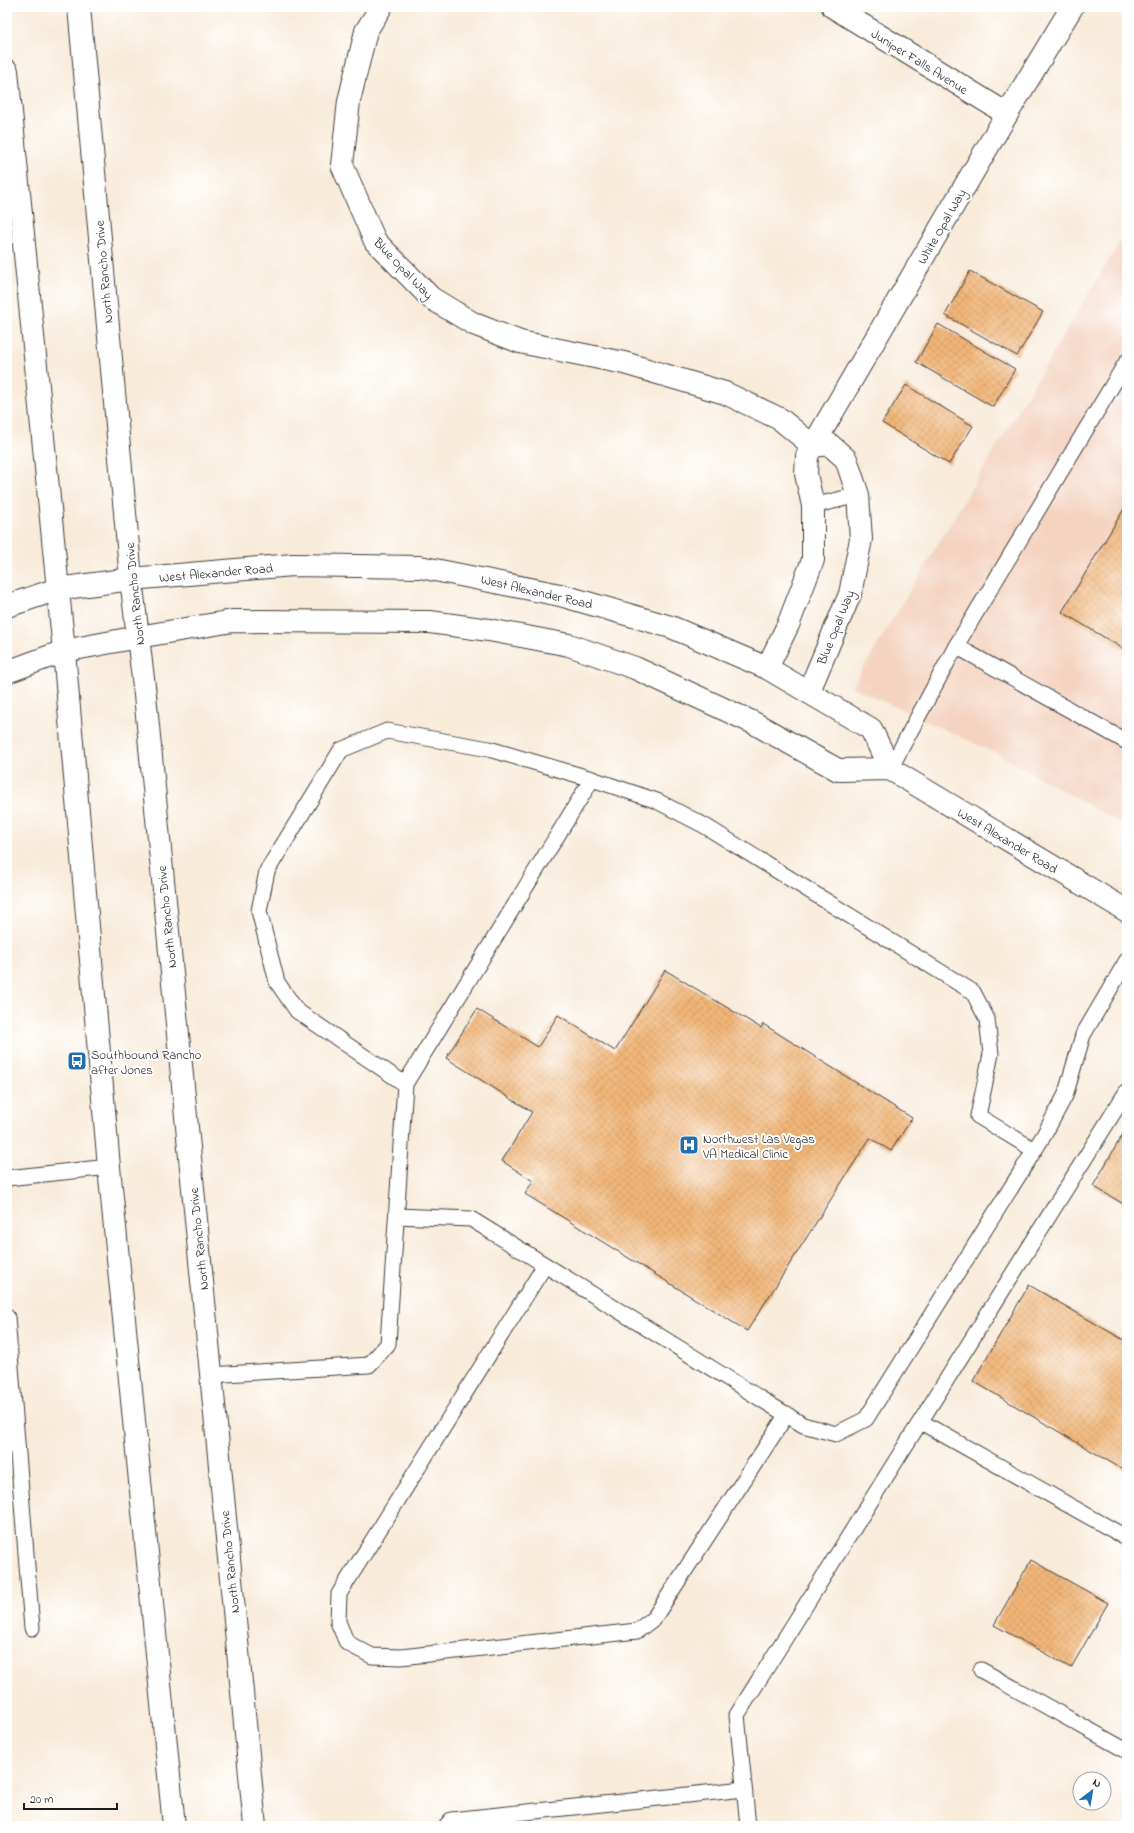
<svg xmlns="http://www.w3.org/2000/svg" width="1134" height="1833" viewBox="0 0 1134 1833" font-family="'Indie Flower',sans-serif">
<style>
.built{fill:#f4d3c0}
.building{fill:url(#building-cross-hatch)}
.lines{fill:none;stroke-linecap:round;stroke-linejoin:round}
.service-casing{stroke:#3d3b38;stroke-width:17}
.minor-casing{stroke:#3d3b38;stroke-width:24}
.secondary-casing{stroke:#3d3b38;stroke-width:24}
.primary-casing{stroke:#3d3b38;stroke-width:24}
.service{stroke:#fff;stroke-width:15}
.minor{stroke:#fff;stroke-width:22}
.secondary{stroke:#fff;stroke-width:22}
.primary{stroke:#fff;stroke-width:22}
.labels{text-anchor:middle;stroke-width:4;stroke-linejoin:round;paint-order:stroke}
.street-label{font-size:13px;fill:#1c1c1c;stroke:#fff}
.poi-label{font-size:13px;fill:#1c1c1c;stroke:#fff;text-anchor:start}
</style>
<defs>
<pattern id="building-cross-hatch" width="8" height="8" patternUnits="userSpaceOnUse"><rect width="8" height="8" fill="#f2b678"/><path d="M0 0l8 8M0 8l8-8" fill="none" stroke="#cf9c67"/></pattern>
</defs>
<rect width="100%" height="100%" fill="#fff"/>
<filter id="ink" filterUnits="userSpaceOnUse"><feTurbulence type="fractalNoise" baseFrequency=".025" numOctaves="2"/><feDisplacementMap in="SourceGraphic" scale="8" xChannelSelector="R" yChannelSelector="G"/><feConvolveMatrix kernelMatrix="1 2 1 2 8 2 1 2 1" color-interpolation-filters="sRGB"/></filter>
<filter id="wash" filterUnits="userSpaceOnUse"><feTurbulence type="fractalNoise" baseFrequency=".012" numOctaves="4" result="noise"/><feDisplacementMap in="SourceGraphic" scale="16" xChannelSelector="R" yChannelSelector="G"/><feGaussianBlur stdDeviation="0.9" result="paint"/><feColorMatrix in="noise" values="0 0 0 0 0 0 0 0 0 0 0 0 0 0 0 0 0 1.4 0 .05"/><feComposite in="paint" operator="in"/></filter>
<g filter="url(#wash)">
<rect width="100%" height="100%" fill="#f8ebda"/>
<polygon class="built" points="1127,230 1127,827 1000,755 852,687"/>
<g id="blocks">
<g class="building">
<polygon points="970,271 1043,312 1017,356 945,315"/>
<polygon points="938,324 1015,369 993,407 916,362"/>
<polygon points="906,385 973,426 949,464 882,423"/>
<polygon points="1127,504 1127,651 1062,612"/>
<polygon points="665,970 761,1028 763,1024 912,1118 891,1151 870,1138 747,1331 525,1194 533,1181 502,1161 532,1112 446,1058 477,1009 538,1047 558,1015 615,1051"/>
<polygon points="1127,1127 1127,1206 1093,1186"/>
<polygon points="1029,1285 1127,1342 1127,1472 973,1381"/>
<polygon points="1031,1560 1108,1603 1071,1668 994,1625"/>
<polygon points="583,1823 583,1826 535,1826 535,1825"/>
</g>
</g>
</g>
<g filter="url(#ink)">
<use href="#blocks" fill-opacity="0" stroke="#3d3b38" stroke-width="1"/>
<g class="lines">
<g class="service-casing">
<g id="service">
<polyline points="813,506 858,495"/>
<polyline points="956,646 1127,361"/>
<polyline points="890,769 956,646 1127,742"/>
<polyline points="405,1084 297,1011 277,982 259,911 267,871 341,750 387,731 489,749 592,779"/>
<polyline points="7,1178 109,1167"/>
<polyline points="397,1216 471,1219 803,1425 836,1434 866,1419 1044,1135 1065,1096 1083,1035 1127,960"/>
<polyline points="545,1265 339,1594 338,1622 347,1643 372,1656 401,1657 637,1631 654,1618 787,1414"/>
<polyline points="7,1317 32,1628"/>
<polyline points="211,1375 369,1365 388,1344 405,1084 592,779 657,801 705,826 973,992 987,1019 991,1054 978,1116 1034,1150"/>
<polyline points="921,1422 1127,1538"/>
<polyline points="981,1670 1127,1751"/>
<polyline points="446,1826 451,1820 744,1789"/>
<polyline points="748,1826 737,1715 1127,1091"/>
</g>
</g>
<g class="minor-casing">
<g id="minor">
<polyline points="381,7 366,31 349,101 342,165 375,241 431,298 474,324 520,342 624,363 725,393 780,419 813,446 829,444 846,459 858,495 861,539 850,594 809,691"/>
<polyline points="833,7 1007,114"/>
<polyline points="767,668 788,625 813,560 813,506 806,474 807,456 1007,114 1072,7"/>
</g>
</g>
<g class="secondary-casing">
<g id="secondary">
<polyline points="131,579 293,565 420,567 560,595 671,627 767,668 871,729 890,769"/>
<polyline points="138,637 233,621 430,622 489,630 569,645 635,668 754,723 838,770 890,769 1127,911"/>
</g>
</g>
<g class="primary-casing">
<g id="primary">
<polyline points="79,7 131,579 145,695 255,1826"/>
<polyline points="7,71 64,651 109,1167 174,1826"/>
<polyline points="7,606 58,589 131,579"/>
<polyline points="7,672 64,651 138,637"/>
</g>
</g>
<use href="#service" class="service"/>
<use href="#minor" class="minor"/>
<use href="#secondary" class="secondary"/>
<use href="#primary" class="primary"/>
</g>
</g>
<defs>
<g id="bus-square" transform="scale(1)"><rect x="-9" y="-9" width="18" height="18" rx="4" fill="#1f6fb2" stroke="#fff"/><path d="M-5-6H5V4H4V6H2V4H-2V6H-4V4H-5ZM-3.5-4V0h7V-4ZM-3.5 1.2v1.5H-2V1.2ZM2 1.2v1.5H3.5V1.2Z" fill="#fff"/></g>
<g id="hospital-square" transform="scale(1)"><rect x="-9" y="-9" width="18" height="18" rx="4" fill="#1f6fb2" stroke="#fff"/><path d="M-5-5h3v3.5h4V-5h3V5h-3V1.5h-4V5h-3Z" fill="#fff"/></g>
</defs>
<g fill-rule="evenodd">
<use href="#bus-square" x="77" y="1061"/>
<use href="#hospital-square" x="689" y="1145"/>
</g>
<g class="labels">
<g class="street-label">
<text transform="translate(920 61) rotate(32)" y="5">Juniper Falls Avenue</text>
<text transform="translate(941 226) rotate(-60)" y="5">White Opal Way</text>
<text transform="translate(404 268) rotate(46)" y="5">Blue Opal Way</text>
<text transform="translate(103 272) rotate(-95)" y="5">North Rancho Drive</text>
<text transform="translate(216 572) rotate(-5)" y="5">West Alexander Road</text>
<text transform="translate(537 591) rotate(13)" y="5">West Alexander Road</text>
<text transform="translate(134 594) rotate(-96)" y="5">North Rancho Drive</text>
<text transform="translate(835 627) rotate(-68)" y="5">Blue Opal Way</text>
<text transform="translate(1008 840) rotate(31)" y="5">West Alexander Road</text>
<text transform="translate(166 917) rotate(-96)" y="5">North Rancho Drive</text>
<text transform="translate(198 1239) rotate(-96)" y="5">North Rancho Drive</text>
<text transform="translate(229 1562) rotate(-96)" y="5">North Rancho Drive</text>
</g>
<g class="poi-label">
<text x="91" y="1059">Southbound Rancho<tspan x="91" dy="15">after Jones</tspan></text>
<text x="703" y="1143">Northwest Las Vegas<tspan x="703" dy="15">VA Medical Clinic</tspan></text>
</g>
</g>
<rect width="1134" height="1833" fill="none" stroke="#fff" stroke-width="24"/>
<g transform="translate(1092 1791) rotate(31)"><circle r="19" fill="#ffffff" stroke="#a4a4a4"/>
<path d="M0-3L7 15L0 10L-7 15Z" fill="#1f6fb2"/>
<text y="-6" font-size="11" font-weight="bold" text-anchor="middle" fill="#1c1c1c">N</text>
</g>
<path d="M24 1803v6h93v-6" fill="none" stroke="#1c1c1c" stroke-width="2"/>
<text x="30" y="1803" font-size="12" fill="#1c1c1c" stroke="#ffffff" stroke-width="3" paint-order="stroke">20 m</text>
</svg>
